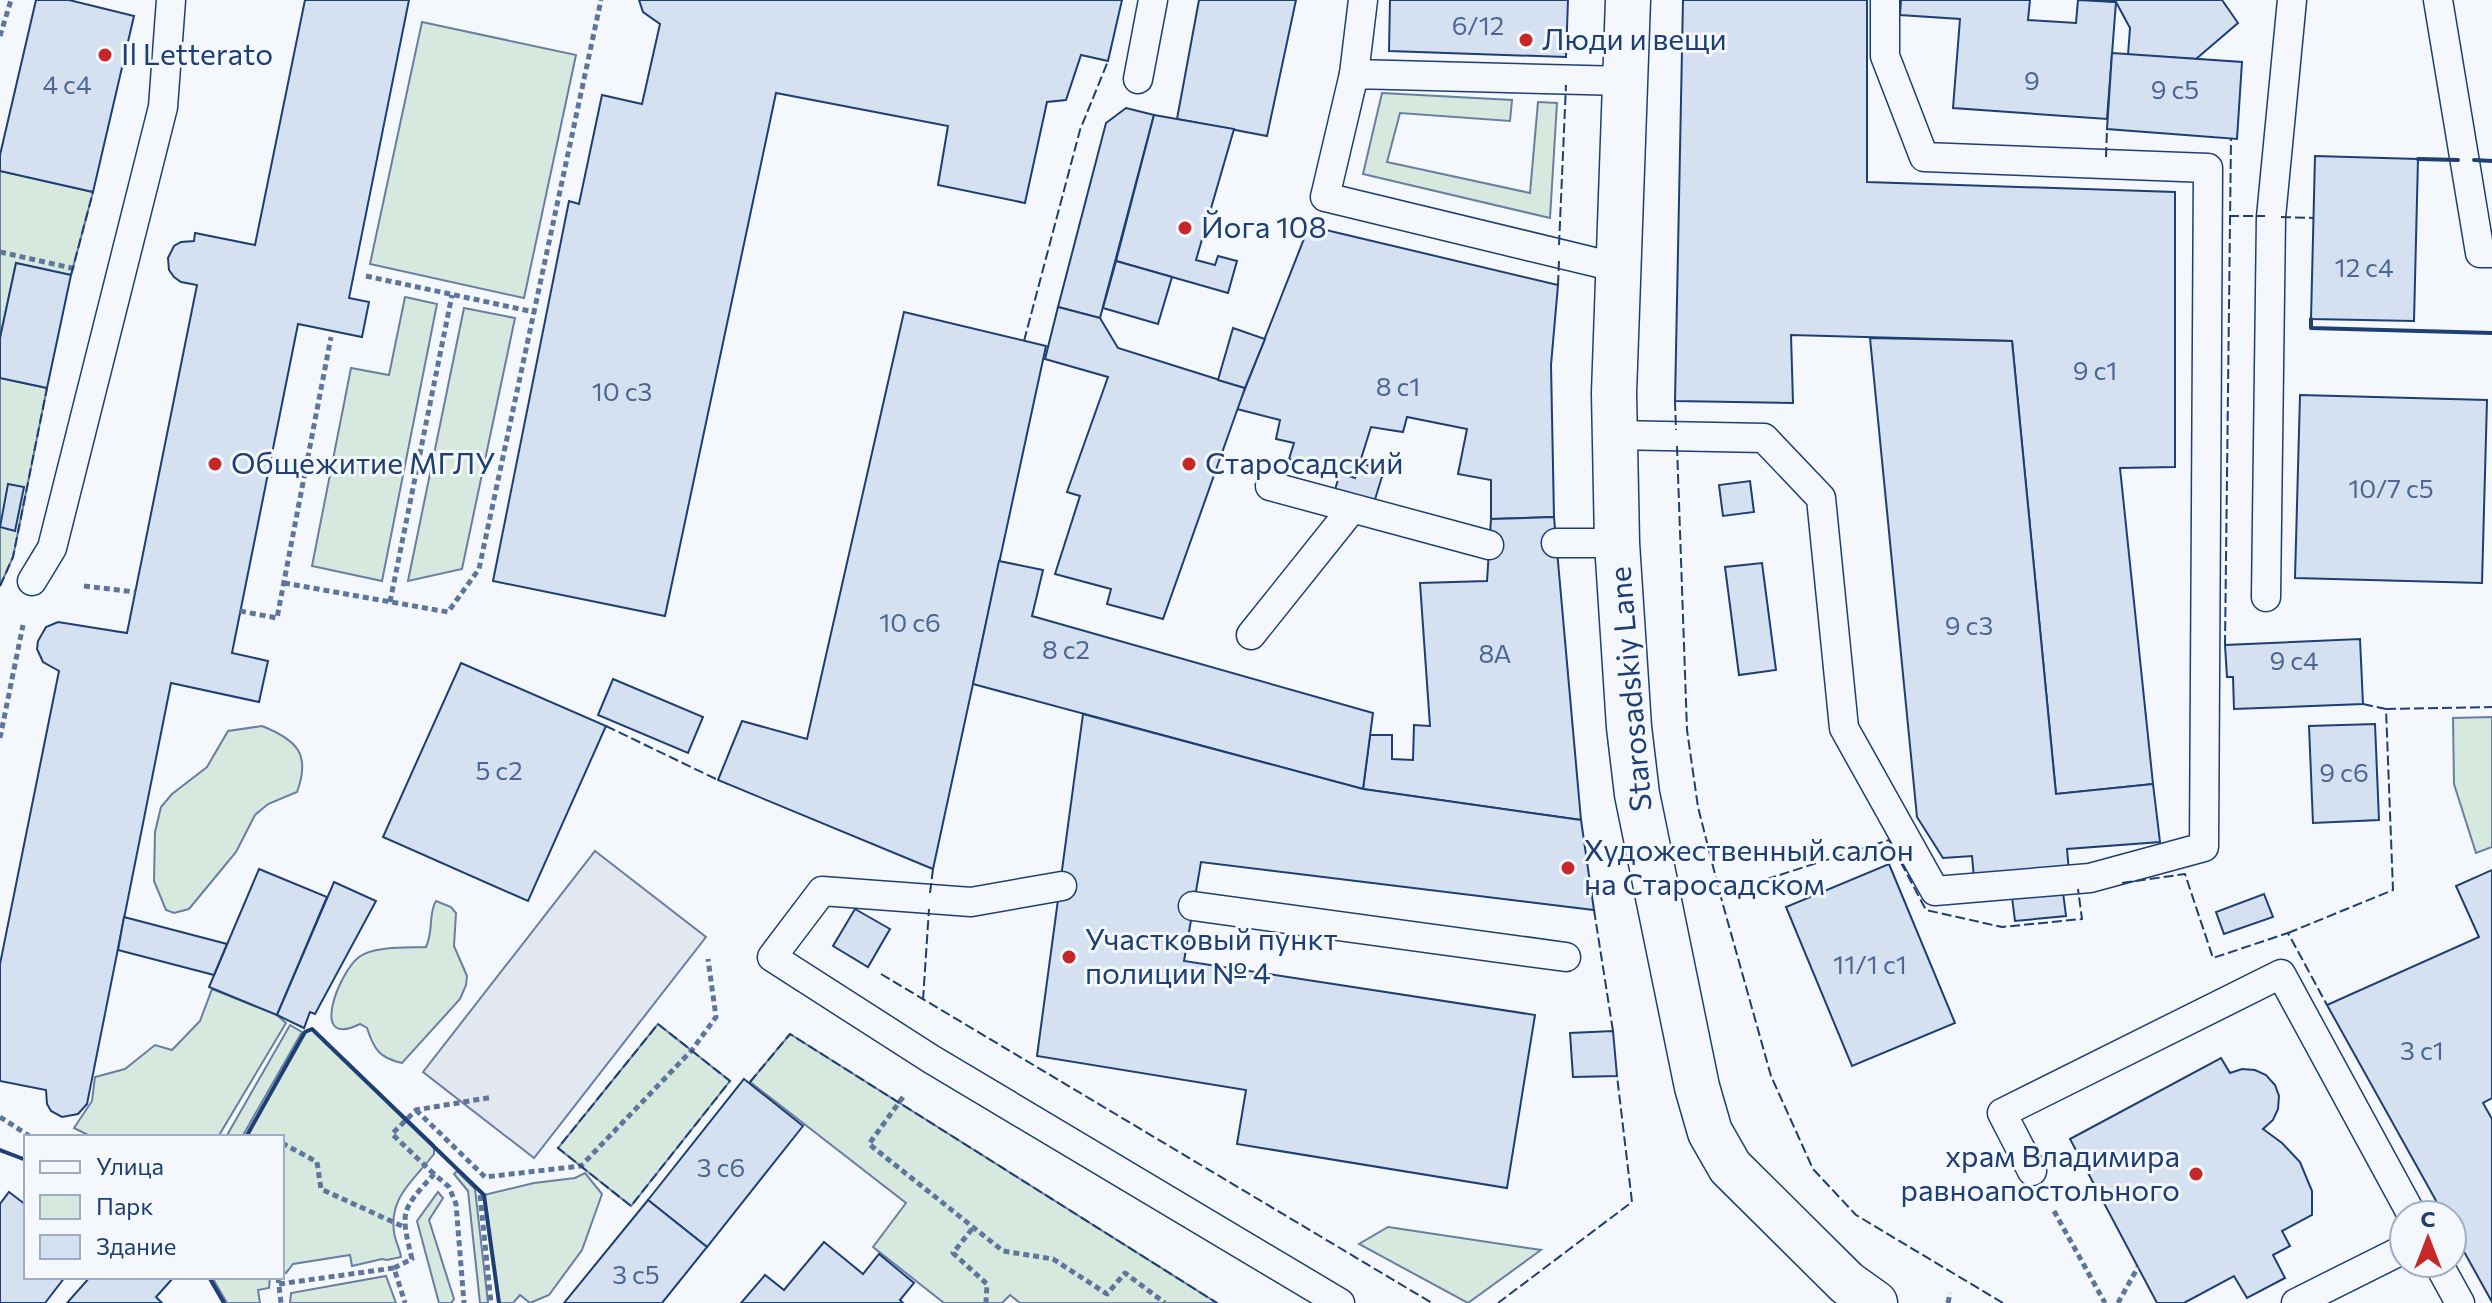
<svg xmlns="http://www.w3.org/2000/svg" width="2492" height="1303" viewBox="0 0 2492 1303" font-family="Commissioner,sans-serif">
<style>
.green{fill:#d7e8df;stroke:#687fa3;stroke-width:2}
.parking{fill:#e3e8f0;stroke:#687fa3;stroke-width:2}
.building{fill:#d5e0f0;stroke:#1d3f73;stroke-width:2}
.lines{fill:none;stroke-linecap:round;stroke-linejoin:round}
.lane-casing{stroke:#1d3f73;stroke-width:31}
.street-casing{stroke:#1d3f73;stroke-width:47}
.path{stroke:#5e769c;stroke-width:5;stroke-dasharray:6 4;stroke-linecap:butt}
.lane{stroke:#f4f7fb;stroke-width:28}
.street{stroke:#f4f7fb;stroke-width:44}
.fence{stroke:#1d3f73;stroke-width:2;stroke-dasharray:10 4;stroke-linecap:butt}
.wall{stroke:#1d3f73;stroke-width:4}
.poi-dot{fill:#c62828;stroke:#f4f7fb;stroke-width:3}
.labels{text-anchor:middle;stroke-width:6;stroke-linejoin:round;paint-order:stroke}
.number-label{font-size:26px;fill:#4b6792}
.poi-label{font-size:30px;fill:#1d3f73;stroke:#f4f7fb;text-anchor:start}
.street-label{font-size:30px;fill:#1d3f73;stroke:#f4f7fb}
</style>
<rect width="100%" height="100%" fill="#f4f7fb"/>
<g class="green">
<polygon points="422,22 576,55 524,298 370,264"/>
<polygon points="1382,93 1512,100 1510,121 1400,113 1387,162 1530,193 1538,102 1557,103 1550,218 1363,174"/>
<polygon points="0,171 93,192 71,275 16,263 0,338"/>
<polygon points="405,297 437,304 382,581 312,566 351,368 389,375"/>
<polygon points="464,308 515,318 462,569 408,581"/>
<polygon points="0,378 47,388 13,557 0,586"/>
<polygon points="2492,717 2492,847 2476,853 2454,784 2453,718"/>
<path d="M262,726C297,740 311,754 297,792L268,804L255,815L236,852L189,909L174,913L166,910L154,881L155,832L161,807L172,794L207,767L228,731Z"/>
<path d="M436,901L451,907L456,913L454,946L467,976L466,985L460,999L402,1063C379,1058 374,1049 367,1028L360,1024C308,1050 339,972 359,957C373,946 408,948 426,947C434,930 428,913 436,901Z"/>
<polygon points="212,989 277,1015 286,1023 218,1137 92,1137 74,1128 92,1101 95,1077 125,1069 155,1045 172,1050 200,1021"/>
<polygon points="658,1024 730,1081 631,1206 558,1148"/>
<polygon points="290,1025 302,1032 242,1137 226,1137"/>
<path d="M312,1029L434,1145V1154C414,1180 389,1197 394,1232C395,1241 400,1249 401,1257L387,1260L382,1259L352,1266L350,1255L293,1264L286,1273L282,1270V1137H246L305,1032Z"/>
<polygon points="790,1034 1217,1303 1020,1303 1010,1295 1002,1303 944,1303 873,1247 906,1203 750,1082"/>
<polygon points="457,1171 475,1189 488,1303 480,1303 468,1191 454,1174"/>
<polygon points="585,1173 602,1194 582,1250 549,1295 530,1303 520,1295 513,1303 499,1303 484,1195 534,1183 575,1178"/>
<polygon points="438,1192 443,1198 429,1220 454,1299 451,1303 439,1303 417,1221"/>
<polygon points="1388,1227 1541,1250 1468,1303 1359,1244"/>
<polygon points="386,1276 396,1303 290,1303 291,1293"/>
<polygon points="212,1277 270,1277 269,1288 258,1290 260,1303 227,1303"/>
</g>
<polygon class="parking" points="595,851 706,937 534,1158 423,1072"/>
<g class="building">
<polygon points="36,0 69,0 134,16 93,192 0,171 0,155"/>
<polygon points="305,0 409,0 349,298 369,302 362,337 298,324 232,653 268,661 259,702 171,683 87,1104 78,1114 62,1117 51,1111 47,1104 46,1090 0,1081 0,964 59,671 43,662 37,649 38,641 46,627 58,622 127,633 197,285 181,282 174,277 169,270 168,258 174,246 181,242 194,241 195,233 255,245"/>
<polygon points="639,0 1122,0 1108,61 1081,55 1066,100 1047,102 1025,203 938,185 948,126 776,93 665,616 493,581 569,201 579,204 602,95 642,104 660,24 643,12"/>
<polygon points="1199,0 1296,0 1267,136 1177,119"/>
<polygon points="1390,0 1568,0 1566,57 1389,51"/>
<polygon points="1683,0 1867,0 1867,182 2175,192 2175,467 2120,468 2153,784 2056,794 2012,341 1791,335 1793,403 1675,401"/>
<polygon points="1901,0 2030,0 2028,20 2076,23 2078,0 2116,2 2107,119 1953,108 1960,19 1900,15"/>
<polygon points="2092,0 2222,0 2238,23 2196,59 2128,55 2130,28 2116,2"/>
<polygon points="2112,53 2242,62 2237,139 2107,129"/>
<polygon points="1126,108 1154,115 1100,318 1058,307 1106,123"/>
<polygon points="1154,115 1234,129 1196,260 1215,265 1218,256 1237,261 1228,293 1116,261"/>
<polygon points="2315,156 2418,159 2414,321 2311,319"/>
<polygon points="1309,226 1558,285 1551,365 1554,517 1491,519 1491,480 1458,474 1467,429 1407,417 1403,432 1371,427 1355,478 1289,459 1294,443 1276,439 1280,420 1237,409"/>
<polygon points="1116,261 1172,277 1158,324 1103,308"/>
<polygon points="16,263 71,275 47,388 0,378 0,338"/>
<polygon points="1058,307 1100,318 1118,348 1245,388 1163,619 1107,604 1111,589 1055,574 1080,496 1067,492 1108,377 1045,359"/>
<polygon points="904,312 1046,346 933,869 718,780 742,721 807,739"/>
<polygon points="1233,328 1265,339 1245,388 1218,380"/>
<polygon points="1870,338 2012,341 2056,794 2153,784 2160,842 2067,849 2069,872 1974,878 1972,856 1943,858 1917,817"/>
<polygon points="2300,395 2487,400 2482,583 2295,578"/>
<polygon points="1360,463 1384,470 1373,506 1334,493 1340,473 1355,478"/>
<polygon points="1750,481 1754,512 1723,516 1719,485"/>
<polygon points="8,484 24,487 15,531 0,527"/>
<polygon points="1554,517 1581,820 1363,789 1370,735 1392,735 1392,759 1413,760 1414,725 1430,726 1420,583 1487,581 1491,519"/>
<polygon points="999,561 1043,570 1032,616 1373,713 1363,789 973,684"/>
<polygon points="1762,563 1776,670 1739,675 1725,567"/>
<polygon points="2360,639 2363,704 2234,709 2233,677 2227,677 2225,645"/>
<polygon points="461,663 606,726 528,901 383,837"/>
<polygon points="613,679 703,717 688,753 598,715"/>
<polygon points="1083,714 1363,789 1581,820 1594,910 1201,862 1184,961 1535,1015 1507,1188 1237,1144 1246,1090 1037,1056"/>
<polygon points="2375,724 2379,820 2313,823 2309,726"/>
<polygon points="1889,864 1955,1023 1852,1066 1786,907"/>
<polygon points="259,869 327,897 277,1015 209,987"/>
<polygon points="2492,870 2492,1098 2483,1103 2492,1119 2492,1302 2452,1230 2452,1215 2444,1215 2327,1005 2479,937 2456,886"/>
<polygon points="334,882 376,901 315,1014 310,1012 304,1028 277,1015"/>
<polygon points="2063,892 2066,916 2015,921 2012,897"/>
<polygon points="2264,894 2273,917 2224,934 2216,912"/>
<polygon points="855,909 890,929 868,967 833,946"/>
<polygon points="124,917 227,944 214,975 118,950"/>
<polygon points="1613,1031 1617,1076 1573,1077 1570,1033"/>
<polygon points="2221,1058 2230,1073 2242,1069 2255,1070 2266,1075 2275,1085 2279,1096 2278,1109 2273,1120 2263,1129 2282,1143 2300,1162 2312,1191 2312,1215 2282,1231 2290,1246 2273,1255 2285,1278 2247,1298 2234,1276 2184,1303 2157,1303 2070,1139"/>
<polygon points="744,1079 803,1126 707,1247 648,1200"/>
<polygon points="9,1192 26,1205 26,1277 65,1277 45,1303 0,1303 0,1204"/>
<polygon points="648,1200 707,1247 662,1303 564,1303"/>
<polygon points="824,1242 863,1274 879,1254 914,1283 900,1300 903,1303 741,1303 765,1275 784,1290"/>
<polygon points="90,1277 174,1277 156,1297 162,1303 67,1303"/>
</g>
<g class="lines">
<g class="lane-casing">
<g id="lane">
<polyline points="2438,0 2480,253 2492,253"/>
<polyline points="1354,74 1363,0"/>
<polyline points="1138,79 1153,0"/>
<polyline points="1619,268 1325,197 1354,74 1625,81"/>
<polyline points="1614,435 1764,438 1821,498 1844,728 1935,891 2090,878 2204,847 2208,168 1924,157 1885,56 1885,0"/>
<polyline points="1270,486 1489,545"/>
<polyline points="1556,543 1617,543"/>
<polyline points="32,581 52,548 163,107 171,0"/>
<polyline points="2266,597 2271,217 2292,0"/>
<polyline points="1251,635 1351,510"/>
<polyline points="1062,886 971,902 822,891 772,957 931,1059 1340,1303"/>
<polyline points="1193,906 1566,957"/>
<polyline points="2032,1171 2002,1113 2281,974 2412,1215"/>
<polyline points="2438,1263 2460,1303"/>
<polyline points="2296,1303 2404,1249"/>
</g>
</g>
<g class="street-casing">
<polyline id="street" points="1628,0 1614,393 1617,543 1629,727 1637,794 1697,1087 1710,1132 1730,1167 1847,1283 1875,1303"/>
</g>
<g class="path">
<polyline points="0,36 11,0"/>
<polyline points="0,252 76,269"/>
<polyline points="366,276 534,312 601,0"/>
<polyline points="284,583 448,612 479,569 534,312"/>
<polyline points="84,586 135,592"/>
<polyline points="390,602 452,295"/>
<polyline points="240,611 277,618 331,337"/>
<polyline points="0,738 23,625"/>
<polyline points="903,1097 869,1144 1003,1251 1053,1259 1107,1294 1125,1273 1165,1303"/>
<polyline points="416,1110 485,1177 581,1166 692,1050 716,1017 708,959"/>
<polyline points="0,1117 31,1137"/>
<polyline points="282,1143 317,1162 321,1189 404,1227"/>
<polyline points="434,1174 392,1134 416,1110 493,1097"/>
<polyline points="480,1195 491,1303"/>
<polyline points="2054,1211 2105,1303"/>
<polyline points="972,1229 953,1253 987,1284 986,1303"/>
<path d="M394,1268L412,1259C400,1210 401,1211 434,1174L449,1187L456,1204L464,1303"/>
<polyline points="278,1277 281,1303"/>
<polyline points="279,1284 394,1268 405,1303"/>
<polyline points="1948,1303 1950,1293"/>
<polyline points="2118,1303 2138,1267"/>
</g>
<use href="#lane" class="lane"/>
<use href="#street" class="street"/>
<g class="fence">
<polyline points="2106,157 2107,129"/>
<polyline points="2229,216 2265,216"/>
<polyline points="2281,217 2314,218"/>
<polyline points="1559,245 1566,85"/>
<polyline points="71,275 93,192"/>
<polyline points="1558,285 1559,261"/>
<polyline points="1024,341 1080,130 1108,61"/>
<polyline points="1675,401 1676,430"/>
<polyline points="1677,446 1687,730 1698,807 1720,894"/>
<polyline points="0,586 13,557 47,388"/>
<polyline points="2225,645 2231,138"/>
<polyline points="2386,709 2492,707"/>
<polyline points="606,726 718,780"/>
<polyline points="2122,883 2185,874 2213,958 2288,933 2327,1005"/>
<polyline points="930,893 933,869"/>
<polyline points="1594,910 1613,1031"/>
<polyline points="2288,933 2393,890 2386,709 2363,704"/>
<polyline points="881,974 1432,1303"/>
<polyline points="923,1000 929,909"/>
<polygon points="658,1024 730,1081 631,1206 558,1148"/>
<polyline points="750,1082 790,1034 1217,1303"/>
<polyline points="1498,1303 1632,1202 1617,1076"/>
<polyline points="2003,1303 1856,1215 1813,1169 1771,1076 1720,894 1889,840 1926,910 2002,927 2082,919 2078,889"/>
</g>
<g class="wall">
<polyline points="2418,159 2458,160"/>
<polyline points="2474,160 2492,161"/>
<polyline points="2311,319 2311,328 2492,333"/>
<polyline points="246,1137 305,1032 312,1029 484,1195 499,1303"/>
<polyline points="0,1150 26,1160"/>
<polyline points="209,1277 224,1303"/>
</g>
</g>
<g class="poi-dot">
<circle cx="1526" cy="40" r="8"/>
<circle cx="105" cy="55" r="8"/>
<circle cx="1185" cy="228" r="8"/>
<circle cx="215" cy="464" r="8"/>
<circle cx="1189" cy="464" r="8"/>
<circle cx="1568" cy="868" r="8"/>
<circle cx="1069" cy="957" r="8"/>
<circle cx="2196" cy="1174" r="8"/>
</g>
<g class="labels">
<g class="number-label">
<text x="1478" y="35">6/12</text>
<text x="2032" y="90">9</text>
<text x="67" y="94">4 с4</text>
<text x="2175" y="99">9 с5</text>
<text x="2364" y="277">12 с4</text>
<text x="2095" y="380">9 с1</text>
<text x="1398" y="396">8 с1</text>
<text x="622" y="401">10 с3</text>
<text x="2391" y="498">10/7 с5</text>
<text x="910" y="632">10 с6</text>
<text x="1969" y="635">9 с3</text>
<text x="1066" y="659">8 с2</text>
<text x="1495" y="663">8А</text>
<text x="2294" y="670">9 с4</text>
<text x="499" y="780">5 с2</text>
<text x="2344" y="782">9 с6</text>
<text x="1870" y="974">11/1 с1</text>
<text x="2422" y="1060">3 с1</text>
<text x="721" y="1177">3 с6</text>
<text x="636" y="1284">3 с5</text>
</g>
<g class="poi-label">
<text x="1542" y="50">Люди и вещи</text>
<text x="121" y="65">Il Letterato</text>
<text x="1201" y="238">Йога 108</text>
<text x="231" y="474">Общежитие МГЛУ</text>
<text x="1205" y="474">Старосадский</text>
<text x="1584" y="861">Художественный салон<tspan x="1584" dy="34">на Старосадском</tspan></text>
<text x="1085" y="950">Участковый пункт<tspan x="1085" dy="34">полиции № 4</tspan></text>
<text x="2180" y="1167" text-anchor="end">храм Владимира<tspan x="2180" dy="34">равноапостольного</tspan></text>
</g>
<g class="street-label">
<text transform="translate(1631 689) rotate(-95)" y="10">Starosadskiy Lane</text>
</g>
</g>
<rect x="24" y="1135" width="260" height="144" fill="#f4f7fb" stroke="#9eadc5" stroke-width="2"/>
<rect x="40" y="1161" width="40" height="12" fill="#f4f7fb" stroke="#9eadc5" stroke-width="2"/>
<text x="96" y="1175" font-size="24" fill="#1d3f73">Улица</text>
<rect x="40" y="1195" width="40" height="24" fill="#d7e8df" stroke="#9eadc5" stroke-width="2"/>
<text x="96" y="1215" font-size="24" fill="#1d3f73">Парк</text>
<rect x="40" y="1235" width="40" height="24" fill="#d5e0f0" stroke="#9eadc5" stroke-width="2"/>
<text x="96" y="1255" font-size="24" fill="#1d3f73">Здание</text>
<g transform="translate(2428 1239)"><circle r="38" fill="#f4f7fb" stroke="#9eadc5" stroke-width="2"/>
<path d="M0-6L14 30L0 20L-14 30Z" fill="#c62828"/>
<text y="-12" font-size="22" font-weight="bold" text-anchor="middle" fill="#1d3f73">С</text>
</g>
</svg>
